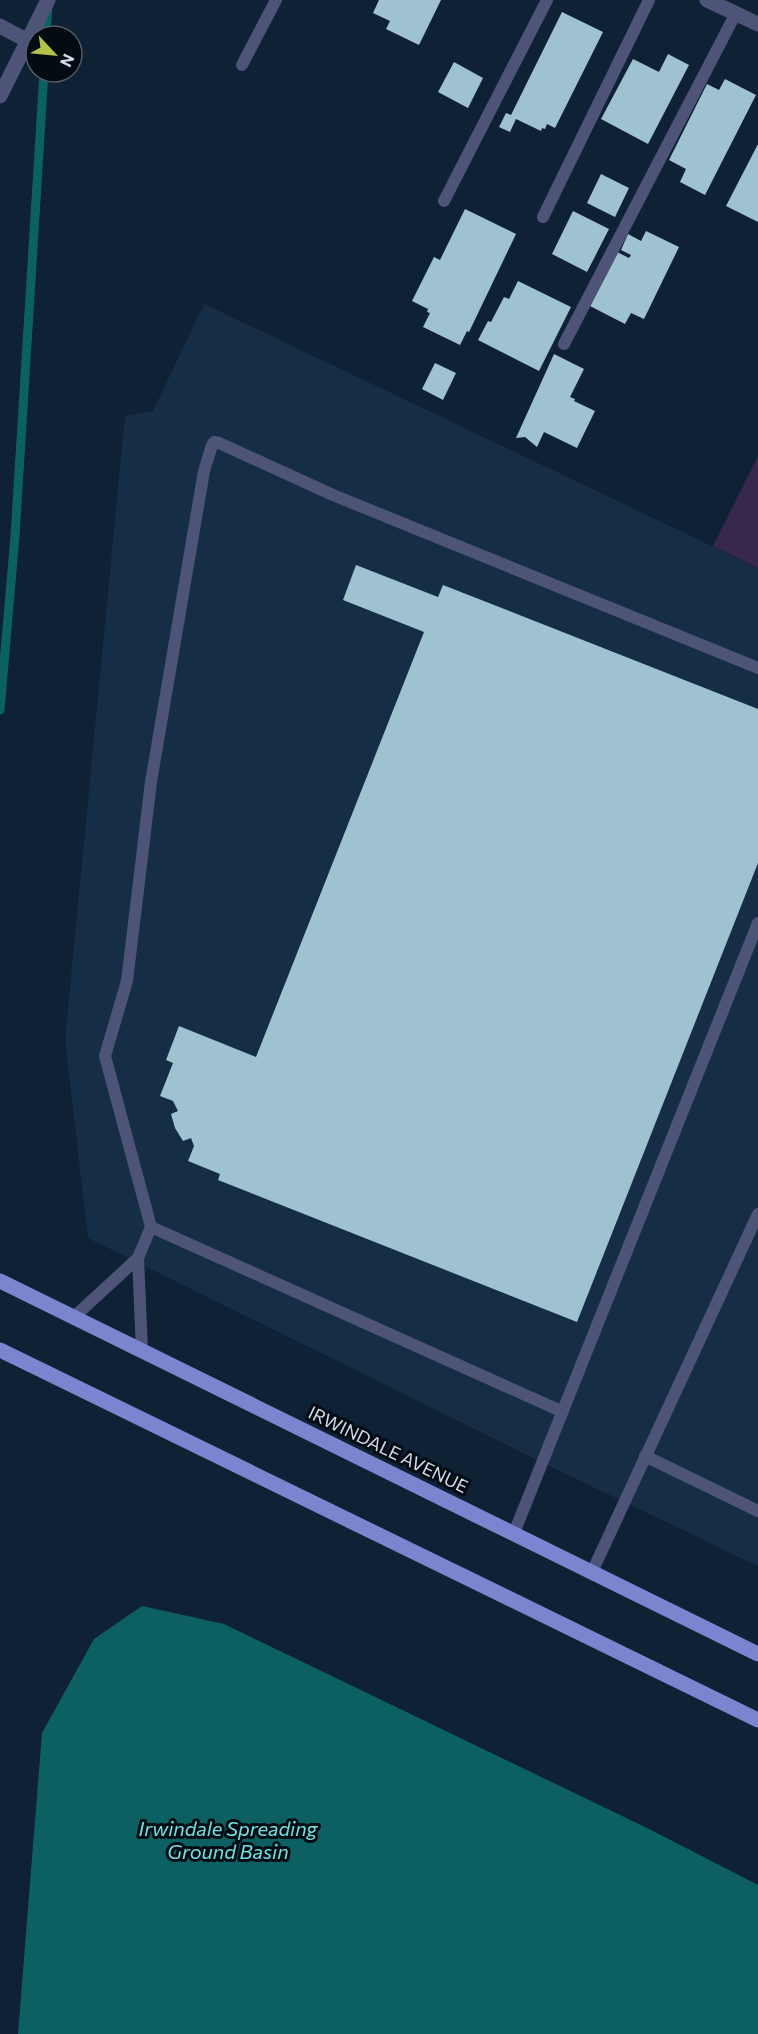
<svg xmlns="http://www.w3.org/2000/svg" width="758" height="2034" viewBox="0 0 758 2034" font-family="Commissioner,sans-serif">
<style>
.built{fill:#162e45}
.green{fill:#39284e}
.water{fill:#0d6061}
.lines{fill:none;stroke-linecap:round;stroke-linejoin:round}
.stream{stroke:#0d6061;stroke-width:9}
.building{fill:#9ec2d0}
.service{stroke:#4e5478;stroke-width:12}
.minor{stroke:#4e5478;stroke-width:15}
.tertiary{stroke:#4e5478;stroke-width:15}
.primary{stroke:#7a85d0;stroke-width:15}
.labels{text-anchor:middle;stroke-width:6;stroke-linejoin:round;paint-order:stroke}
.street-label{font-size:18px;fill:#cedae7;stroke:#040b13}
.water-label{font-size:20px;font-style:italic;fill:#72e1e2;stroke:#040b13}
</style>
<rect width="100%" height="100%" fill="#0f2235"/>
<polygon class="built" points="204,304 758,568 758,1566 568,1475 88,1238 65,1040 125,416 153,411"/>
<polygon class="green" points="758,456 758,568 713,546"/>
<polygon class="water" points="142,1606 224,1624 649,1829 758,1885 758,2034 18,2034 42,1733 94,1639"/>
<g class="lines">
<g class="stream">
<polyline points="46,36 48,5"/>
<polyline points="0,710 15,536 44,72"/>
</g>
</g>
<g class="building">
<polygon points="379,0 441,0 419,45 386,29 390,21 373,13"/>
<polygon points="562,12 603,32 555,128 547,124 545,129 542,128 541,131 516,119 510,132 499,127 506,113 511,115"/>
<polygon points="668,54 689,65 648,144 601,119 633,59 659,72"/>
<polygon points="454,62 483,78 468,108 438,92"/>
<polygon points="725,79 756,95 705,195 680,182 686,169 669,160 707,84 719,90"/>
<polygon points="758,144 758,222 726,206"/>
<polygon points="601,174 629,188 615,217 587,203"/>
<polygon points="465,209 516,234 469,332 467,331 460,345 423,327 430,313 427,312 428,309 412,301 434,257 440,260"/>
<polygon points="573,211 609,229 587,272 552,254"/>
<polygon points="646,231 679,247 644,319 631,313 625,324 590,306 617,252 629,258 631,255 621,250 628,234 641,241"/>
<polygon points="518,281 571,307 539,371 478,340 488,321 491,322 504,297 509,299"/>
<polygon points="554,354 584,369 570,397 575,399 574,401 595,411 577,448 544,432 537,447 525,437 516,438"/>
<polygon points="435,363 456,373 443,400 422,389"/>
<polygon points="356,565 438,597 443,585 758,709 758,863 577,1322 218,1180 220,1174 188,1161 194,1146 191,1138 183,1141 175,1128 171,1114 178,1111 173,1101 160,1096 173,1063 166,1060 179,1026 256,1057 424,632 343,600"/>
</g>
<g class="lines">
<g class="service">
<polyline points="242,65 276,0"/>
<polyline points="444,201 547,0"/>
<polyline points="543,217 649,0"/>
<polyline points="564,344 736,13"/>
<polyline points="74,1317 138,1258"/>
<polyline points="142,1351 138,1258 151,1227"/>
<polyline points="561,1411 151,1227 105,1056 127,981 151,782 204,471 212,445 214,442 219,443 333,495 758,668"/>
<polyline points="645,1456 758,1511"/>
<polyline points="514,1533 758,923"/>
<polyline points="592,1572 758,1214"/>
</g>
<g class="minor">
<polyline points="707,0 758,24"/>
<polyline points="0,26 28,41"/>
</g>
<polyline class="tertiary" points="0,96 48,0"/>
<g class="primary">
<polyline points="0,1281 758,1654"/>
<polyline points="0,1350 758,1720"/>
</g>
</g>
<g class="labels">
<g class="street-label">
<text transform="translate(388 1450) rotate(26)" y="6">IRWINDALE AVENUE</text>
</g>
<g class="water-label">
<text x="228" y="1836">Irwindale Spreading<tspan x="228" dy="23">Ground Basin</tspan></text>
</g>
</g>
<g transform="translate(54 54) rotate(116)"><circle r="28" fill="#040b13" stroke="#555e68" stroke-width="1.5"/>
<path d="M0-4.5L10 22L0 15L-10 22Z" fill="#b4c24a"/>
<text y="-9" font-size="16" font-weight="bold" text-anchor="middle" fill="#cedae7">N</text>
</g>
</svg>
